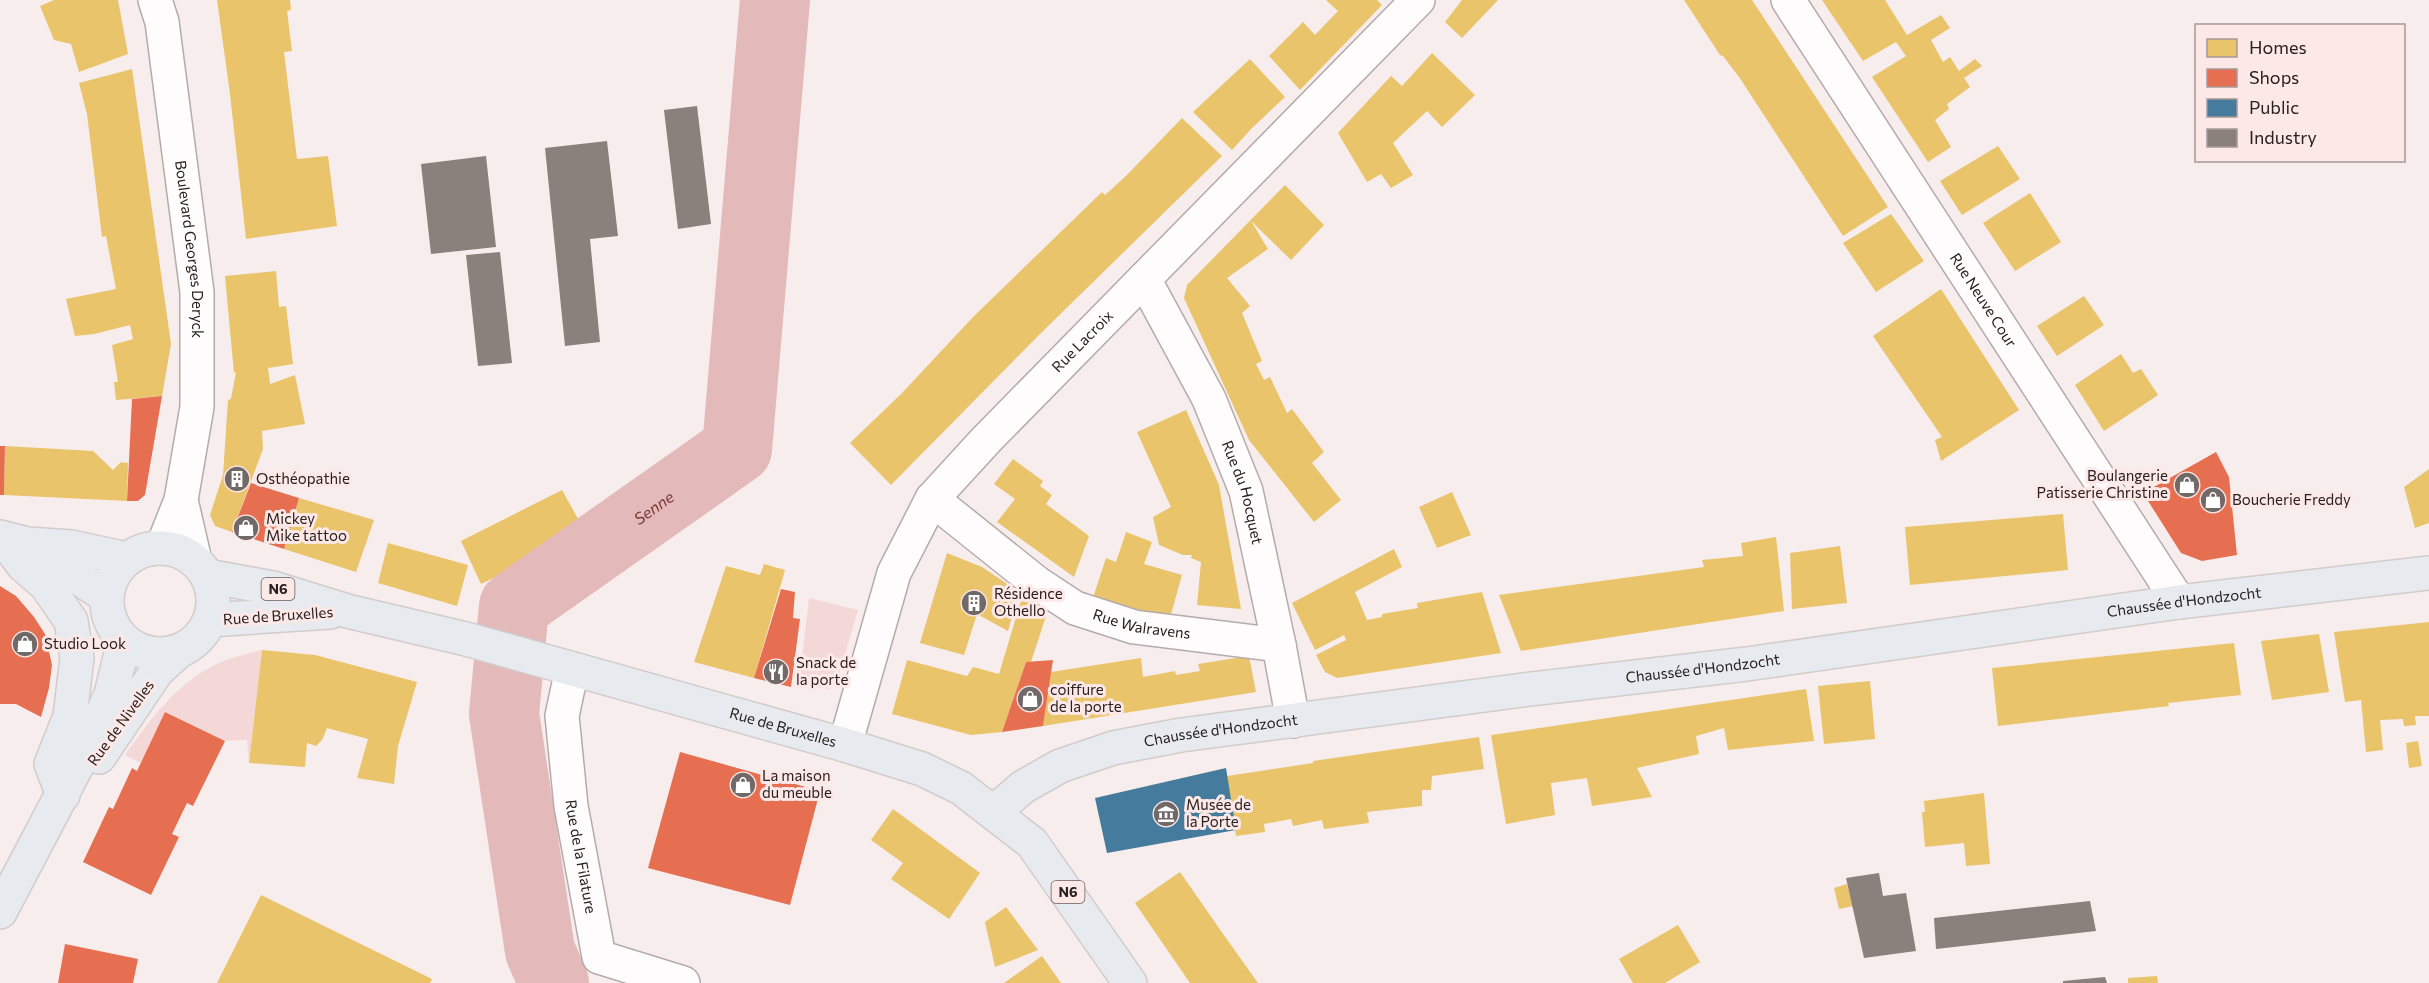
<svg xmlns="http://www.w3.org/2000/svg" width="2429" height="983" viewBox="0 0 2429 983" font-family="Commissioner,sans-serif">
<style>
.green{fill:#f4d8d7}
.homes{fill:#e9c46a}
.shops{fill:#e76f51}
.public{fill:#457b9d}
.industry{fill:#8a817c}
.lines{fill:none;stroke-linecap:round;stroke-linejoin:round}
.river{stroke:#e3b9b9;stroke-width:70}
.minor-casing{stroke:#b5abab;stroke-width:36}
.major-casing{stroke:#d2cccc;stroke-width:36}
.minor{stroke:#fefcfc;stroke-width:33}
.major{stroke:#e7eaee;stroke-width:33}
.labels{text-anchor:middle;stroke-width:6;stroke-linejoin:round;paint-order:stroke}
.shield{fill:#fde8e8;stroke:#695c5c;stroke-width:1.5}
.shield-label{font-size:14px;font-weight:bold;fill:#292020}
.street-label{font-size:15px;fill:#292020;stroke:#fde8e8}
.poi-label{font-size:15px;fill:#292020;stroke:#fde8e8;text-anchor:start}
.water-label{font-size:16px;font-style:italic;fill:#7a3639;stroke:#fde8e8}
</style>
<rect width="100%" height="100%" fill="#f8eded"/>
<g class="green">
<polygon points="809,598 858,610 837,681 829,689 799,685"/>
<path d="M262,650L249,763L247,740L225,741L166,712L141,763L125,755C152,717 180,678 226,660C237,656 250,653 262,650Z"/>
</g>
<g class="homes">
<polygon points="54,0 118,0 128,54 79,72 71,44 54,40 40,6"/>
<polygon points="217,0 290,0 291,10 287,11 292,51 284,52 297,159 328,156 337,226 246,239 230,94"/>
<polygon points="1326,0 1377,0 1382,5 1300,90 1269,56 1303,22 1315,35 1338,11"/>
<polygon points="1462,0 1498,0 1462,38 1445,22"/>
<polygon points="1684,0 1752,0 1888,207 1843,236 1739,77 1723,56 1720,55"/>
<polygon points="1822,0 1885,0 1907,35 1941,15 1950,28 1931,40 1943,62 1950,57 1959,71 1975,59 1982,66 1964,78 1970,87 1947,104 1949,109 1935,120 1951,147 1928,162 1872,77 1906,56 1896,42 1863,61"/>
<polygon points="1432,53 1475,95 1442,127 1427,111 1393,143 1413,175 1391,188 1381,174 1367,182 1338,133 1391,76 1402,86"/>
<polygon points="1250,59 1285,97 1251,129 1232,150 1193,112"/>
<polygon points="132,69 171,344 162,396 116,400 114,382 118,382 112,345 133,339 130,325 94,334 75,336 66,299 116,289 106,236 102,237 87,114 79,83"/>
<polygon points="1182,118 1222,156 1040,334 891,485 850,443 902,393 974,316 1102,192 1105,195 1127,175"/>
<polygon points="1998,146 2020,179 1962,215 1940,181"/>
<polygon points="1285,185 1324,225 1291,260 1251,221 1268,249 1227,278 1250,306 1242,313 1262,361 1256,364 1264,380 1270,377 1287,413 1292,409 1324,452 1312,463 1341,500 1314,522 1249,440 1184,298 1187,285"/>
<polygon points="2030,193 2061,242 2015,271 1983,223"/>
<polygon points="1891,214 1924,261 1876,292 1843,243"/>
<polygon points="276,271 279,307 286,306 293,364 268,368 270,384 295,375 305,424 262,431 263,449 232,532 215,526 210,515 223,475 228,400 231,399 236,372 234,373 225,276"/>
<polygon points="1941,289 2019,410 1941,461 1935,440 1942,437 1873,336"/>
<polygon points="2084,296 2104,325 2057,356 2037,326"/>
<polygon points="2121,354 2133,373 2141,369 2158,395 2104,431 2075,385"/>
<polygon points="1186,410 1219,485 1241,609 1197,605 1201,562 1191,558 1192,555 1183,555 1159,545 1153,517 1171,507 1137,432"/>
<polygon points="5,446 93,451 113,470 121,462 128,463 127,501 4,495"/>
<polygon points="1013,459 1043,481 1040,486 1052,495 1046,504 1089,536 1074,577 997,522 1015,499 994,484"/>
<polygon points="2429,469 2429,523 2415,528 2404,487"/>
<polygon points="562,490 586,533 481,584 461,541"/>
<polygon points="1452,492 1471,535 1437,548 1419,507"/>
<polygon points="299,498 374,520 356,572 284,549"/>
<polygon points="2063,514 2068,570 1910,585 1905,527"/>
<polygon points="1126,532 1152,542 1144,564 1182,575 1168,625 1091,604 1106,558 1116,562"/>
<polygon points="1776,537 1784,611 1521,651 1499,595 1704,567 1702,560 1743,556 1741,543"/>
<polygon points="388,543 468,565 457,606 378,583"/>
<polygon points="1840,546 1847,603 1792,609 1790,553"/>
<polygon points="1394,549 1402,567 1355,592 1367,620 1382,617 1382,614 1418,608 1417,603 1482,592 1501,653 1337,678 1325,672 1316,655 1346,640 1344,635 1315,650 1292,603"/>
<polygon points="947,553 982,567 1019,592 1008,631 977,614 964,655 920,643"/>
<polygon points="764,564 785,570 754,678 694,662 726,566 760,575"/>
<polygon points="1023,594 1048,610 1031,662 1026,662 1002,732 971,735 892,714 907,660 967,676 973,667 999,674"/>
<polygon points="2429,622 2429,716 2415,716 2416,725 2404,726 2403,719 2380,720 2383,750 2366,752 2361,700 2345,702 2334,632"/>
<polygon points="2319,634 2329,692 2272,700 2261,641"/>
<polygon points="2234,643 2241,695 2168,703 2169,706 1998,726 1992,668"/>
<polygon points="262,650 315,655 417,682 398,746 394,784 357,778 368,739 327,728 322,740 316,746 307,743 305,767 249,763"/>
<polygon points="1249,656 1256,692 1043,726 1051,672 1141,658 1143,677 1175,671 1176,675 1200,671 1198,664"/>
<polygon points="1870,681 1875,739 1824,744 1818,686"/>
<polygon points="1806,689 1814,741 1728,750 1724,728 1696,736 1699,754 1637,768 1652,797 1592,806 1587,778 1551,783 1555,815 1506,824 1491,735"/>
<polygon points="1479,737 1484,769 1432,776 1431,790 1422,790 1422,806 1367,812 1369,823 1324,829 1322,820 1293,826 1291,819 1264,824 1265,832 1236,836 1227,776 1313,763 1313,761"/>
<polygon points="2418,741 2422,766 2409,768 2406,743"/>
<polygon points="1984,793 1990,864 1966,866 1964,843 1925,847 1922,812 1925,812 1924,801"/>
<polygon points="893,809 980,873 949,919 891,879 903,863 871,840"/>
<polygon points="1180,872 1221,931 1258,983 1190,983 1135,903"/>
<polygon points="1847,884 1853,906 1839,909 1834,888"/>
<polygon points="261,895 432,979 430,983 217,983"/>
<polygon points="1006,907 1038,950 995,967 985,922"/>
<polygon points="1678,925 1700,962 1665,983 1633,983 1619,959"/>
<polygon points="1042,956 1061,983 1004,983"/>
<polygon points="2157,976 2158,983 2128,983 2128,978"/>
</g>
<g class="shops">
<polygon points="162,396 145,495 138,501 127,501 132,399"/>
<polygon points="0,446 5,446 4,495 0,495"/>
<polygon points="2216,452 2229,477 2237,555 2202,561 2181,553 2143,493"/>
<polygon points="251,483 299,498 284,549 232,532"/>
<polygon points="0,586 16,596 34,617 45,634 52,665 49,688 41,717 16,704 0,704"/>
<polygon points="781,589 795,592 793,618 800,619 791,687 754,678"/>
<polygon points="1053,660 1043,726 1002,732 1026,662"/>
<polygon points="165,712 225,741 193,806 187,803 172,834 179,837 151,895 83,862 109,807 113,809 132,768 137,771"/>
<polygon points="680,752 820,791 790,905 648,868"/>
<polygon points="65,944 138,959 133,983 58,983"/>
</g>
<polygon class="public" points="1226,768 1236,830 1107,853 1095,798"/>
<g class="industry">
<polygon points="697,106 711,224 678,229 664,110"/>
<polygon points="607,141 618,236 590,239 600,342 565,346 545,148"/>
<polygon points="486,156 496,247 431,254 421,164"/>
<polygon points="500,252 512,363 478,366 466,255"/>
<polygon points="1879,873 1883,896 1906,893 1916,951 1864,958 1846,878"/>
<polygon points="2090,901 2096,931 1936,949 1934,918"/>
<polygon points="2105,977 2107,983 2063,983 2063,981"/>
</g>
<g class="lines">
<path class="river" id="s1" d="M554,983L540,951L504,714L514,606L737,449L775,0"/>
<g class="minor-casing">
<g id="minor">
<path id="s2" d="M155,0L162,22L197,292V407L181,500L162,548"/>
<path id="s3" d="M1788,0L2179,602"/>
<path id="s4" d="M1144,279L1209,399L1246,491L1279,645L1293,721"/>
<path id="s5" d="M932,499L1037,583L1075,608L1134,627L1279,645"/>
<polyline points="181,500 195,561"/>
<path id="s6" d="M572,669L562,716L571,806L599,957L683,983"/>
<path id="s7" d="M845,745L894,573L932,499L987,439L1418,0"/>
</g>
</g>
<g class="major-casing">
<g id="major">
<polyline points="0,537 28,544 71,547 127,559"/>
<polyline points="3,538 23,565 46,585 71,621 77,658 70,716 51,764 63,795"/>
<polyline points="30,546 106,596"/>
<circle cx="160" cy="601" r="53"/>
<path id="s8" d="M207,576L273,588L347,611L466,639L845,745L922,769L961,788L1032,843L1130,983"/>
<polyline points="210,620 330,612"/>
<polyline points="99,757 157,671 179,651"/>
<path id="s9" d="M994,812L1023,787L1060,766L1113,748L1181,735L1523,690L1747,664L2179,602L2429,573"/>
<polyline points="0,912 90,741 111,694 124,641"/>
</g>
</g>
<use href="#minor" class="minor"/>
<use href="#major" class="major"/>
</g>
<defs>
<g id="building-disc" transform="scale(1.35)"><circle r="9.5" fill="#716868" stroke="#fde8e8"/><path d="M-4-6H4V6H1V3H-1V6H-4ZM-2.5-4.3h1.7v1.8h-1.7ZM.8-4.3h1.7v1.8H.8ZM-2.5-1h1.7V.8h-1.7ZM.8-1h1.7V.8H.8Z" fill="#fff"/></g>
<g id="shop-disc" transform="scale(1.35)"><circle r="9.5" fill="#716868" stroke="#fde8e8"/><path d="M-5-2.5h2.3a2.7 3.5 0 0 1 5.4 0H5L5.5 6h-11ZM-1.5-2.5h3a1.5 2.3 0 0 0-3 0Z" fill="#fff"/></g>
<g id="restaurant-disc" transform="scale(1.35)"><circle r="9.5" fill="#716868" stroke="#fde8e8"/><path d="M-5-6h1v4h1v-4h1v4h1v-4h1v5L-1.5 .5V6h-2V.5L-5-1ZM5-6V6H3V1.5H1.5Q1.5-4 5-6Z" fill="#fff"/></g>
<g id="museum-disc" transform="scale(1.35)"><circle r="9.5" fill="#716868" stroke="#fde8e8"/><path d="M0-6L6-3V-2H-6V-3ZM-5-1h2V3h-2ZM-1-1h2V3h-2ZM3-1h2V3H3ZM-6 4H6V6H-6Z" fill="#fff"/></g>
</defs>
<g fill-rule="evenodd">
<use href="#building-disc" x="237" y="479"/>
<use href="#shop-disc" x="2187" y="485"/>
<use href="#shop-disc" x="2213" y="500"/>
<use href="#shop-disc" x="246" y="528"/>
<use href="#building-disc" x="974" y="603"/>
<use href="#shop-disc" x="25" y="644"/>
<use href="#restaurant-disc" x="776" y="672"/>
<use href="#shop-disc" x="1030" y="699"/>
<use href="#shop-disc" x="743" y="785"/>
<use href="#museum-disc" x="1166" y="814"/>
</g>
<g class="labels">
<g class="shield">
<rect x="261.5" y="578" width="33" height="22" rx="4.5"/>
<rect x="1051.5" y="881" width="33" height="22" rx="4.5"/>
</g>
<g class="shield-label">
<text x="278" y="594">N6</text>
<text x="1068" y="897">N6</text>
</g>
<g class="street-label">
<text dy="5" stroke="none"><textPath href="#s2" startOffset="252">Boulevard Georges Deryck</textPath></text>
<text dy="5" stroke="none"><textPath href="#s3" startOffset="358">Rue Neuve Cour</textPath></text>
<text dy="5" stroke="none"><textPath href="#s7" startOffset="480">Rue Lacroix</textPath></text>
<text dy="5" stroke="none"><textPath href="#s4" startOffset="236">Rue du Hocquet</textPath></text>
<text dy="5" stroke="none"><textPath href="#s9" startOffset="1218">Chaussée d'Hondzocht</textPath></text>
<text transform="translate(278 616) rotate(-4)" y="5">Rue de Bruxelles</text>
<text dy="5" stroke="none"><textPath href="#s5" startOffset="249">Rue Walravens</textPath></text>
<text dy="5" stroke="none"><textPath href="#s9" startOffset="732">Chaussée d'Hondzocht</textPath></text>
<text transform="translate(121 723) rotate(-54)" y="5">Rue de Nivelles</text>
<text dy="5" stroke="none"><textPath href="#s8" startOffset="596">Rue de Bruxelles</textPath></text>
<text dy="5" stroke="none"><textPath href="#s9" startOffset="246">Chaussée d'Hondzocht</textPath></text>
<text dy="5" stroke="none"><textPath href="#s6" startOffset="190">Rue de la Filature</textPath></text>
</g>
<g class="poi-label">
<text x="2168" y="481" text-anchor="end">Boulangerie<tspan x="2168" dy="17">Patisserie Christine</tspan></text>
<text x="256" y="484">Osthéopathie</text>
<text x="2232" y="505">Boucherie Freddy</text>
<text x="266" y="524">Mickey<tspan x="266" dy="17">Mike tattoo</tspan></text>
<text x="994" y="599">Résidence<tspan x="994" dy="17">Othello</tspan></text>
<text x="44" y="649">Studio Look</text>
<text x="796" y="668">Snack de<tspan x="796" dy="17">la porte</tspan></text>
<text x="1050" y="695">coiffure<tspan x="1050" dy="17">de la porte</tspan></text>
<text x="762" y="781">La maison<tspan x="762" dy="17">du meuble</tspan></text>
<text x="1186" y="810">Musée de<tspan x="1186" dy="17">la Porte</tspan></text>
</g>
<g class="water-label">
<text dy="6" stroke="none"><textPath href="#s1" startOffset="554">Senne</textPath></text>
</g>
</g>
<rect x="2195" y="24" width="210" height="138" fill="#fde8e8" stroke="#a89898" stroke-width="1.5"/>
<rect x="2207" y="39" width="30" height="18" fill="#e9c46a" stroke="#a89898" stroke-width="1.5"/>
<text x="2249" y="54" font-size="18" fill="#292020">Homes</text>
<rect x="2207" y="69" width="30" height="18" fill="#e76f51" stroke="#a89898" stroke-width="1.5"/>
<text x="2249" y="84" font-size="18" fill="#292020">Shops</text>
<rect x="2207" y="99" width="30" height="18" fill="#457b9d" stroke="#a89898" stroke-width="1.5"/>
<text x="2249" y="114" font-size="18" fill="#292020">Public</text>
<rect x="2207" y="129" width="30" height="18" fill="#8a817c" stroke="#a89898" stroke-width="1.5"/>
<text x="2249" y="144" font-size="18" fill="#292020">Industry</text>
</svg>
